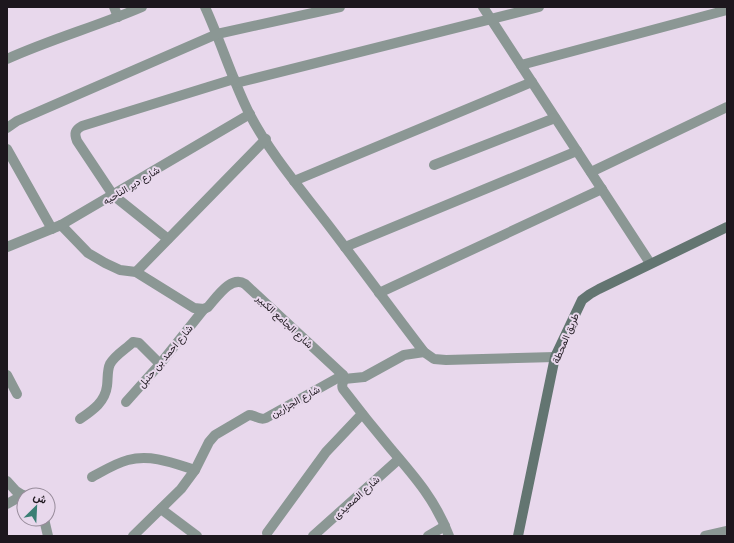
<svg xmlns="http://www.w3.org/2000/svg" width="734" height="543" viewBox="0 0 734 543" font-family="'Noto Sans',Vazirmatn,sans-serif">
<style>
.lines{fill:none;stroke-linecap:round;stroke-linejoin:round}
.street{stroke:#8b9794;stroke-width:10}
.secondary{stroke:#637571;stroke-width:10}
.labels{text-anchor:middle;stroke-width:4;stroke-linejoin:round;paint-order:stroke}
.street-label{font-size:10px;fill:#1d171e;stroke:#e8d8ec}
</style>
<rect width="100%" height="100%" fill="#e8d8ec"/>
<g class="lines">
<g class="street">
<polyline points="114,7 118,17"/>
<path d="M205,7C221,42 232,79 249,113C269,152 299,187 326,222C359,265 391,309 424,352L434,359L446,360L555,357"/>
<polyline points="483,7 650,263"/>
<path d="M7,59C51,39 98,26 142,7"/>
<polyline points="521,65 727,10"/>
<polyline points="236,83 539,7"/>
<polyline points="7,128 17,121 217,34 340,7"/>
<polyline points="7,149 52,229"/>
<polyline points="434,165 555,118"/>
<polyline points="591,172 727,107"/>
<polyline points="294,181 532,82"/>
<path d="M61,225L88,253L105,263L120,270L136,272L194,308L204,309L208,307C217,297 231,275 245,284L343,375C346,380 340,384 343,389C359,410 375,430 391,449C415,477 436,501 449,536"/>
<path d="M168,239L113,195L77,141C74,133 75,130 82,126L234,79"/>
<polyline points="7,247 61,225 250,114"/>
<polyline points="345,247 577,151"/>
<polyline points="136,272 266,139"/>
<polyline points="379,293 602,189"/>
<polyline points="7,375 17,394"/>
<polyline points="344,379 364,377 404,355 424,352"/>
<polyline points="126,402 160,364 204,309"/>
<path d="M80,419C93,410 105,402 107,386C108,379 107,370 110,364C115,355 126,349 133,342L139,343L160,364"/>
<path d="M92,477C103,471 116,463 128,460C151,454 173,463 195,470"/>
<polyline points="7,481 16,491 24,496"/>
<polyline points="7,504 23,495"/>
<polyline points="161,509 197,536"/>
<polyline points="44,519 48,536"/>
<polyline points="267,533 326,452 362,414"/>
<path d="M133,536L181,489L195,470L209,442L215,435L249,415C256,415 259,421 266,418L343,375"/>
<polyline points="313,536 399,459"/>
<polyline points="428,536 445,526"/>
<polyline points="705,536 727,531"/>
</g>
<polyline class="secondary" points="518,536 555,357 582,300 590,294 599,289 727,227"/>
</g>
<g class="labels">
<g class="street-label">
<text transform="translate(131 185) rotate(-31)" y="4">شارع دير الناحيه</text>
<text transform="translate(285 321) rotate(43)" y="4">شارع الجامع الكبير</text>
<text transform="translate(565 338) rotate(-67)" y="4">طريق المحطة</text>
<text transform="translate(165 356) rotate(-50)" y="4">شارع احمد بن حنبل</text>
<text transform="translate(295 401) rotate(-29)" y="4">شارع الجزارين</text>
<text transform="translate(356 497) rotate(-42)" y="4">شارع الصعيدى</text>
</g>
</g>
<rect width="734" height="543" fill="none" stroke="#1d171e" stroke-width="16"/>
<g transform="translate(36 507) rotate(24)"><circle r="19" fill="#e8d8ec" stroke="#978b9a"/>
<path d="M0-3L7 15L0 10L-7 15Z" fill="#3a7f74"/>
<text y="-6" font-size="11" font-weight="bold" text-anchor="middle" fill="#1d171e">ش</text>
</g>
</svg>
